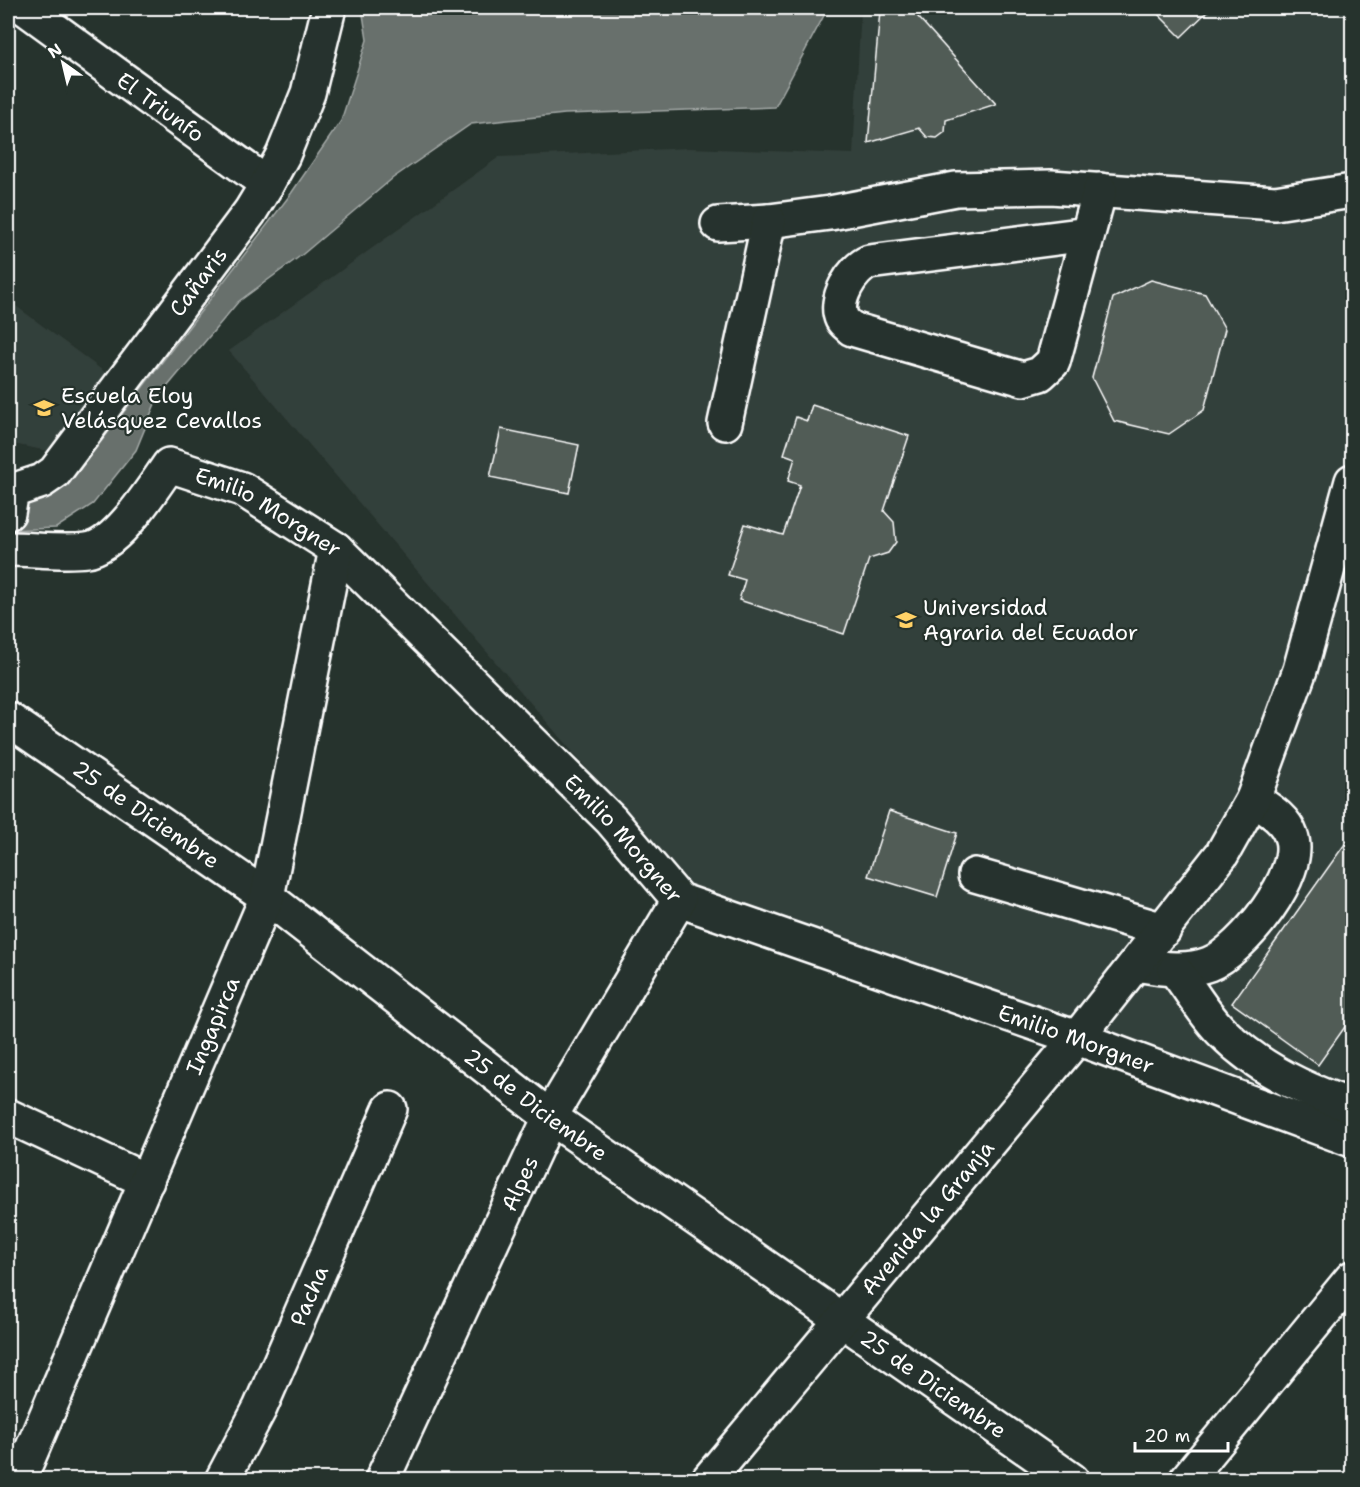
<svg xmlns="http://www.w3.org/2000/svg" width="1360" height="1487" viewBox="0 0 1360 1487" font-family="'Shantell Sans',sans-serif">
<style>
.built{fill:#333f3a}
.water{fill:#67706c;stroke:#a4a9a7;stroke-width:1.5}
.building{fill:#515c57;stroke:#fff;stroke-width:1.5}
.lines{fill:none;stroke-linecap:round;stroke-linejoin:round}
.minor-casing{stroke:#fff;stroke-width:38}
.minor{stroke:#26332d;stroke-width:33}
.labels{text-anchor:middle;stroke-width:4.5;stroke-linejoin:round;paint-order:stroke}
.street-label{font-size:22px;fill:#fff;stroke:#26332d}
.poi-label{font-size:22px;fill:#fff;stroke:#26332d;text-anchor:start}
</style>
<rect width="100%" height="100%" fill="#26332d"/>
<filter id="ink" filterUnits="userSpaceOnUse"><feTurbulence type="fractalNoise" baseFrequency=".0167" numOctaves="2"/><feDisplacementMap in="SourceGraphic" scale="12" xChannelSelector="R" yChannelSelector="G"/><feConvolveMatrix kernelMatrix="1 2 1 2 8 2 1 2 1" color-interpolation-filters="sRGB"/></filter>
<g filter="url(#ink)">
<g class="built">
<polygon points="861,8 1352,8 1352,1124 689,888 229,351 499,157 689,148 853,154"/>
<polygon points="8,300 106,373 48,451 8,443"/>
</g>
<polygon class="water" points="362,8 828,8 775,107 565,114 471,124 393,178 303,254 238,302 157,399 136,450 93,504 56,528 8,530 8,497 43,498 77,473 290,195 341,121 367,40"/>
<g class="building">
<polygon points="890,8 910,8 996,104 946,120 945,132 937,138 927,137 919,128 868,143 880,11"/>
<polygon points="1152,8 1211,8 1181,37"/>
<polygon points="1151,280 1205,294 1225,329 1204,410 1169,434 1114,421 1092,378 1113,298"/>
<polygon points="812,405 909,436 884,511 894,522 896,542 888,553 869,559 844,634 739,600 745,580 728,575 745,524 783,535 800,485 788,481 795,458 784,454 796,417 807,421"/>
<polygon points="501,429 579,445 569,493 490,477"/>
<polygon points="889,811 957,833 937,897 868,876"/>
<polygon points="1347,841 1352,845 1352,1017 1318,1065 1232,1003"/>
</g>
<g class="lines">
<g class="minor-casing">
<g id="minor">
<path id="s1" d="M25,8L267,184"/>
<polyline points="718,224 769,221 830,213 956,189 1051,187 1275,203 1352,191"/>
<path d="M1088,234L869,262C852,269 833,300 842,319C844,323 849,326 852,329L1023,379L1040,374L1053,362L1100,190"/>
<polyline points="725,423 769,221"/>
<path id="s2" d="M8,513L12,491L42,481L55,472L250,212L267,184L283,155L308,93L329,8"/>
<path id="s3" d="M8,549C33,549 61,553 87,550C117,546 152,489 169,465L242,489L336,549L611,820L679,900L1077,1038L1352,1140"/>
<path id="s4" d="M8,719L267,897L550,1117L1072,1480"/>
<polyline points="975,875 1164,930"/>
<path d="M1136,964C1160,968 1185,973 1209,964C1242,951 1305,873 1291,836C1285,818 1268,809 1253,799"/>
<path d="M1175,970C1191,990 1205,1016 1223,1033C1258,1068 1306,1091 1352,1106"/>
<polyline points="8,1116 147,1181"/>
<path id="s5" d="M19,1480L267,897L336,549"/>
<path id="s6" d="M222,1480L260,1408L390,1109"/>
<path id="s7" d="M382,1480L550,1117L679,900"/>
<path id="s8" d="M708,1480L1077,1038L1222,854L1253,799L1300,670L1352,481"/>
<polyline points="1186,1480 1352,1278"/>
</g>
</g>
<use href="#minor" class="minor"/>
</g>
</g>
<defs>
<g id="school-bare" transform="scale(1.62)"><path d="M0-5L7-2L0 1L-7-2ZM-4 1L0 2.5L4 1V4Q0 6-4 4Z" fill="#ffd166" stroke="#26332d" stroke-width="2.5" paint-order="stroke"/></g>
<g id="university-bare" transform="scale(1.62)"><path d="M0-5L7-2L0 1L-7-2ZM-4 1L0 2.5L4 1V4Q0 6-4 4Z" fill="#ffd166" stroke="#26332d" stroke-width="2.5" paint-order="stroke"/></g>
</defs>
<g fill-rule="evenodd">
<use href="#school-bare" x="44" y="408"/>
<use href="#university-bare" x="906" y="620"/>
</g>
<g class="labels">
<g class="street-label">
<text dy="8" stroke="none"><textPath href="#s1" startOffset="168">El Triunfo</textPath></text>
<text dy="8" stroke="none"><textPath href="#s2" startOffset="308">Cañaris</textPath></text>
<text dy="8" stroke="none"><textPath href="#s3" startOffset="310">Emilio Morgner</textPath></text>
<text dy="8" stroke="none"><textPath href="#s4" startOffset="168">25 de Diciembre</textPath></text>
<text dy="8" stroke="none"><textPath href="#s3" startOffset="796">Emilio Morgner</textPath></text>
<text dy="8" stroke="none"><textPath href="#s5" startOffset="494">Ingapirca</textPath></text>
<text dy="8" stroke="none"><textPath href="#s3" startOffset="1300">Emilio Morgner</textPath></text>
<text dy="8" stroke="none"><textPath href="#s4" startOffset="654">25 de Diciembre</textPath></text>
<text dy="8" stroke="none"><textPath href="#s7" startOffset="327">Alpes</textPath></text>
<text dy="8" stroke="none"><textPath href="#s8" startOffset="342">Avenida la Granja</textPath></text>
<text dy="8" stroke="none"><textPath href="#s6" startOffset="204">Pacha</textPath></text>
<text dy="8" stroke="none"><textPath href="#s4" startOffset="1140">25 de Diciembre</textPath></text>
</g>
<g class="poi-label">
<text x="61" y="403">Escuela Eloy<tspan x="61" dy="25">Velásquez Cevallos</tspan></text>
<text x="923" y="615">Universidad<tspan x="923" dy="25">Agraria del Ecuador</tspan></text>
</g>
</g>
<rect width="1360" height="1487" fill="none" stroke="#26332d" stroke-width="30"/>
<rect x="15" y="15" width="1330" height="1457" fill="none" stroke="#fff" stroke-width="2" filter="url(#ink)"/>
<g transform="translate(63 63) rotate(326)" stroke="#26332d" stroke-width="4.5" paint-order="stroke">
<path d="M0-4.5L10 22L0 15L-10 22Z" fill="#ffffff"/>
<text y="-9" font-size="16" font-weight="bold" text-anchor="middle" fill="#ffffff">N</text>
</g>
<path d="M1135 1442v9h93v-9" fill="none" stroke="#ffffff" stroke-width="3"/>
<text x="1144" y="1442" font-size="18" fill="#ffffff" stroke="#26332d" stroke-width="4.5" paint-order="stroke">20 m</text>
</svg>
